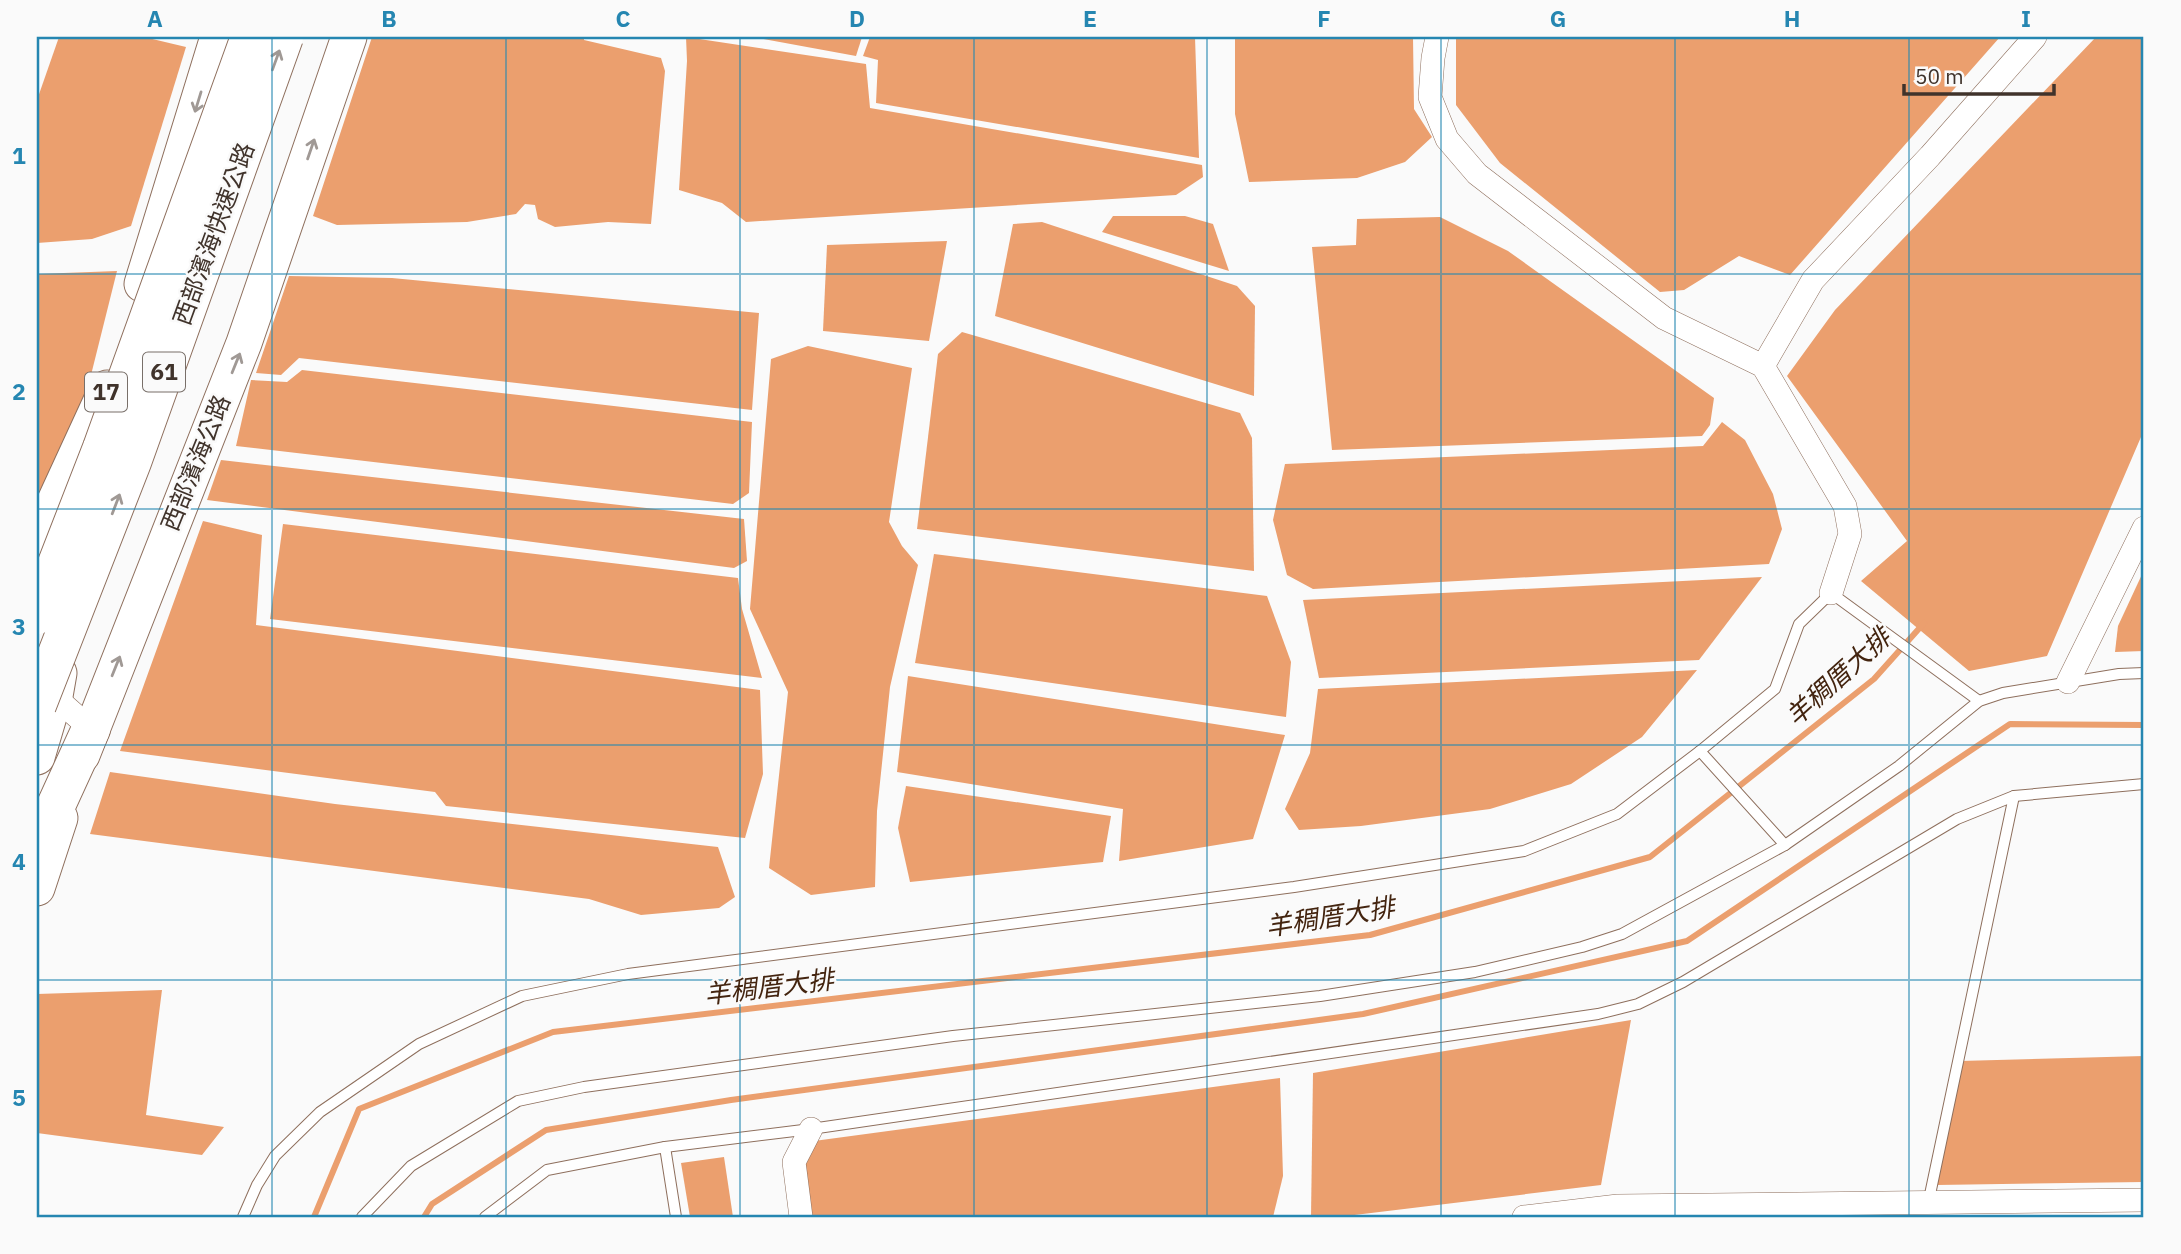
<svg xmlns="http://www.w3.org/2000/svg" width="2181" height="1254" viewBox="0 0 2181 1254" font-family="'IBM Plex Sans','Noto Sans TC',sans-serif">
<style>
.water{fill:#eb9f6e}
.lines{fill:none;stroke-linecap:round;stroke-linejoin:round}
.stream{stroke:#eb9f6e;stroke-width:6}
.lane-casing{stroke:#8e6f5d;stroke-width:12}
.street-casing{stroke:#8e6f5d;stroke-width:24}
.primary-casing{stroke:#8e6f5d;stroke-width:37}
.highway-casing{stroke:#8e6f5d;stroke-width:40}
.lane{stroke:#fff;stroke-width:10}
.street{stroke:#fff;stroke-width:23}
.primary{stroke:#fff;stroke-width:35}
.highway{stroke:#fff;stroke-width:38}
.highway-bridge-casing{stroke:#8e6f5d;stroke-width:40;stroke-linecap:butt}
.highway-bridge{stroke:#fff;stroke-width:38}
.oneway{stroke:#a09995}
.grid{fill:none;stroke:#2586b1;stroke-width:2;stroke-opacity:0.55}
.labels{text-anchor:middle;stroke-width:5;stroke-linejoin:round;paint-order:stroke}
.shield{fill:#fafafa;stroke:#786f69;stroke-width:2}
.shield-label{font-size:23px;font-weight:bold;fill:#40332b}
.street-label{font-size:24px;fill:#40332b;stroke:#fafafa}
.water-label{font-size:26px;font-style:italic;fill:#43240f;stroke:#fafafa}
.neatline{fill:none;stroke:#2586b1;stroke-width:2.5}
.grid-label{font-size:23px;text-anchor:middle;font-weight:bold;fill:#2586b1}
</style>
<rect width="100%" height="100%" fill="#fafafa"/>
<g class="water">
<polygon points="59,37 144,37 186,47 131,226 92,239 37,243 37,100"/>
<polygon points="372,37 584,37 584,40 661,58 665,71 651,224 608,222 555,227 538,219 535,205 525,204 516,214 467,222 337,225 313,216"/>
<polygon points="686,37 866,64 870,108 1202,165 1203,177 1176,195 746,222 722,203 679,190 687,61"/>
<polygon points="753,37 862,37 856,56"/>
<polygon points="870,37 1195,37 1199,158 876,103 878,60 863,56"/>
<polygon points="1235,37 1413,37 1414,109 1432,137 1405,162 1357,178 1249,182 1235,114"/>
<polygon points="1456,37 2000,37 1790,275 1739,256 1684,290 1660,292 1500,163 1456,105"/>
<polygon points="2096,37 2144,37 2144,430 2047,656 1969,671 1861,581 1907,541 1787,376 1835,310"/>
<polygon points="1113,216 1185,216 1213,224 1229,271 1102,232"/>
<polygon points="1440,217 1508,251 1714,398 1710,425 1702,436 1332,450 1312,247 1356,245 1357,219"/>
<polygon points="1042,222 1237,286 1255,306 1254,396 995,316 1013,224"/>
<polygon points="947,241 929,341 823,331 827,245"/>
<polygon points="117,271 85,399 37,527 37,274"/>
<polygon points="289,276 392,278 759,313 752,410 299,358 281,375 256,373"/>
<polygon points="962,332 1240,413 1252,438 1254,571 917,529 938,354"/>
<polygon points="808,346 912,368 889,522 902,546 918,565 890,687 877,811 875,887 811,895 769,868 788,692 750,609 771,359"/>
<polygon points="302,370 752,422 749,493 733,504 236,446 251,380 287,382"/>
<polygon points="1722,422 1745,440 1773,494 1782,529 1769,564 1313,589 1287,575 1273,520 1285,464 1703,446"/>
<polygon points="221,460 744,519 747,561 734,568 207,500"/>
<polygon points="203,521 262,535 256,625 760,690 763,774 745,838 446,806 435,792 120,751"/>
<polygon points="283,524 738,578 742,609 762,678 270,619"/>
<polygon points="934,554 1267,596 1291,662 1286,717 915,663"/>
<polygon points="2144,570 2144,651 2115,652 2118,626"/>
<polygon points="1762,577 1699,660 1319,678 1303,600"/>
<polygon points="1697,670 1642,737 1571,784 1490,809 1361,826 1299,830 1285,809 1310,753 1318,689"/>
<polygon points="908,676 1285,735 1253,839 1119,861 1123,809 897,772"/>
<polygon points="110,772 335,804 718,847 735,897 719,908 641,915 589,899 90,834"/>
<polygon points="906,786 1111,816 1103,862 910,882 898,828"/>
<polygon points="162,990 146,1115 224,1127 202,1155 37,1133 37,994"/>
<polygon points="1631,1020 1601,1185 1338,1217 1311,1217 1313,1073"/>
<polygon points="2144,1056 2144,1182 1937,1185 1960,1061"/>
<polygon points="1280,1078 1283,1176 1273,1217 807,1217 799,1164 814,1141"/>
<polygon points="724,1157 733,1217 690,1217 681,1163"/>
</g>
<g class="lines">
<g class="stream">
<polyline points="314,1217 359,1109 553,1032 1370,935 1650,857 1874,679 1924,623"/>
<polyline points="424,1217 432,1204 546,1130 731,1100 1363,1014 1687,941 2010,724 2144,725"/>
</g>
<g class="lane-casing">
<g id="lane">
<polyline points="1700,751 1785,845"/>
<polyline points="665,1147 676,1217"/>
<polyline points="1928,1204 2014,796"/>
<polyline points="243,1217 257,1185 275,1156 320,1112 419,1044 522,996 628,974 1294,887 1524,851 1617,814 1700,751 1775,689 1799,624 1831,593 1979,701"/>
<polyline points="362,1217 411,1166 518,1101 584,1087 953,1036 1320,996 1475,972 1582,947 1622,934 1785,845 1899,766 1979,701 2003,693 2119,674 2144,673"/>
<polyline points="485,1217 547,1170 665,1147 811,1129 1598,1014 1638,1004 1683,982 1957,819 2014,796 2144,784"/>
</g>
</g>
<g class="street-casing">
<g id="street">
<polyline points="1437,37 1433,58 1430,97 1447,139 1477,174 1664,318 1763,366 1845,506 1850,534 1831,593"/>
<polyline points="1763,366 1813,280 1930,156 2035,37"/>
<polyline points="2068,682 2144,528"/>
<polyline points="47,690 91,729"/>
<polyline points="801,1217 794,1162 811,1129"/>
<polyline points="1524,1217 1618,1206 2144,1200"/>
</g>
</g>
<g class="primary-casing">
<g id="primary">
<polyline points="142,284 218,37"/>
<polyline points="37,540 107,388"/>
<polyline points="82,755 244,343 349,37"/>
<polyline points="37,757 55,696 59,673"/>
<polyline points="37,888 60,818"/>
</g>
</g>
<g class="highway-casing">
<polyline id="highway" points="37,847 91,729"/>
</g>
<use href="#lane" class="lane"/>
<use href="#street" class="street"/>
<use href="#primary" class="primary"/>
<use href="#highway" class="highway"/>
<g class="highway-bridge-casing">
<g id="highway-bridge">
<polyline points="37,615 102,448 250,37"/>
<polyline points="37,705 132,462 284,37"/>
</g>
</g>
<use href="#highway-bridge" class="highway-bridge"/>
</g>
<defs><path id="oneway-shaft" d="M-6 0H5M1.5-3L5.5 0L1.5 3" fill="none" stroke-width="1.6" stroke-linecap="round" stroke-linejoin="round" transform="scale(1.75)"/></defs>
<g class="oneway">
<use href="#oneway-shaft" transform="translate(276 60) rotate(-70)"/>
<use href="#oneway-shaft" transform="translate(198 102) rotate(107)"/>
<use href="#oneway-shaft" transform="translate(311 149) rotate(-71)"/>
<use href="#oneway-shaft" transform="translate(236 363) rotate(-68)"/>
<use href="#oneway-shaft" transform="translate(116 504) rotate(-69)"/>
<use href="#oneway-shaft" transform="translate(116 666) rotate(-68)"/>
</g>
<path class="grid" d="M272,37V1217M506,37V1217M740,37V1217M974,37V1217M1207,37V1217M1441,37V1217M1675,37V1217M1909,37V1217M37,274H2144M37,509H2144M37,745H2144M37,980H2144"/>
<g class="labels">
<g class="shield">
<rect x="143" y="352.5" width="42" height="39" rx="5"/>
<rect x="85" y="372.5" width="42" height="39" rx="5"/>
</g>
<g class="shield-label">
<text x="164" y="380">61</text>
<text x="106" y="400">17</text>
</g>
<g class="street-label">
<text transform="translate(214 234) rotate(-70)" y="8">西部濱海快速公路</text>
<text transform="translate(196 463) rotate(-68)" y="8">西部濱海公路</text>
</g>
<g class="water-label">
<text transform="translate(1838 677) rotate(-42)" y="9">羊稠厝大排</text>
<text transform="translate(1330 917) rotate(-9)" y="9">羊稠厝大排</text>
<text transform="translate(769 987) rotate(-7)" y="9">羊稠厝大排</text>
</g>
</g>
<rect width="2181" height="1254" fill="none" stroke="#fafafa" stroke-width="77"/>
<path d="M1904 84v10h150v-10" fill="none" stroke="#40332b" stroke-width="3.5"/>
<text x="1915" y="84" font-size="21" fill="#40332b" stroke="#fafafa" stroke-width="5" paint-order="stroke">50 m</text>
<rect x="38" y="38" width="2104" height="1178" class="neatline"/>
<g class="grid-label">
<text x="155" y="27">A</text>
<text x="389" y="27">B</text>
<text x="623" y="27">C</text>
<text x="857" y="27">D</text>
<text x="1090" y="27">E</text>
<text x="1324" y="27">F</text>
<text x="1558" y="27">G</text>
<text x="1792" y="27">H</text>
<text x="2026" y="27">I</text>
<text x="19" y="164">1</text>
<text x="19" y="400">2</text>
<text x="19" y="635">3</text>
<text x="19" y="870">4</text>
<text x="19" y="1106">5</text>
</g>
</svg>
